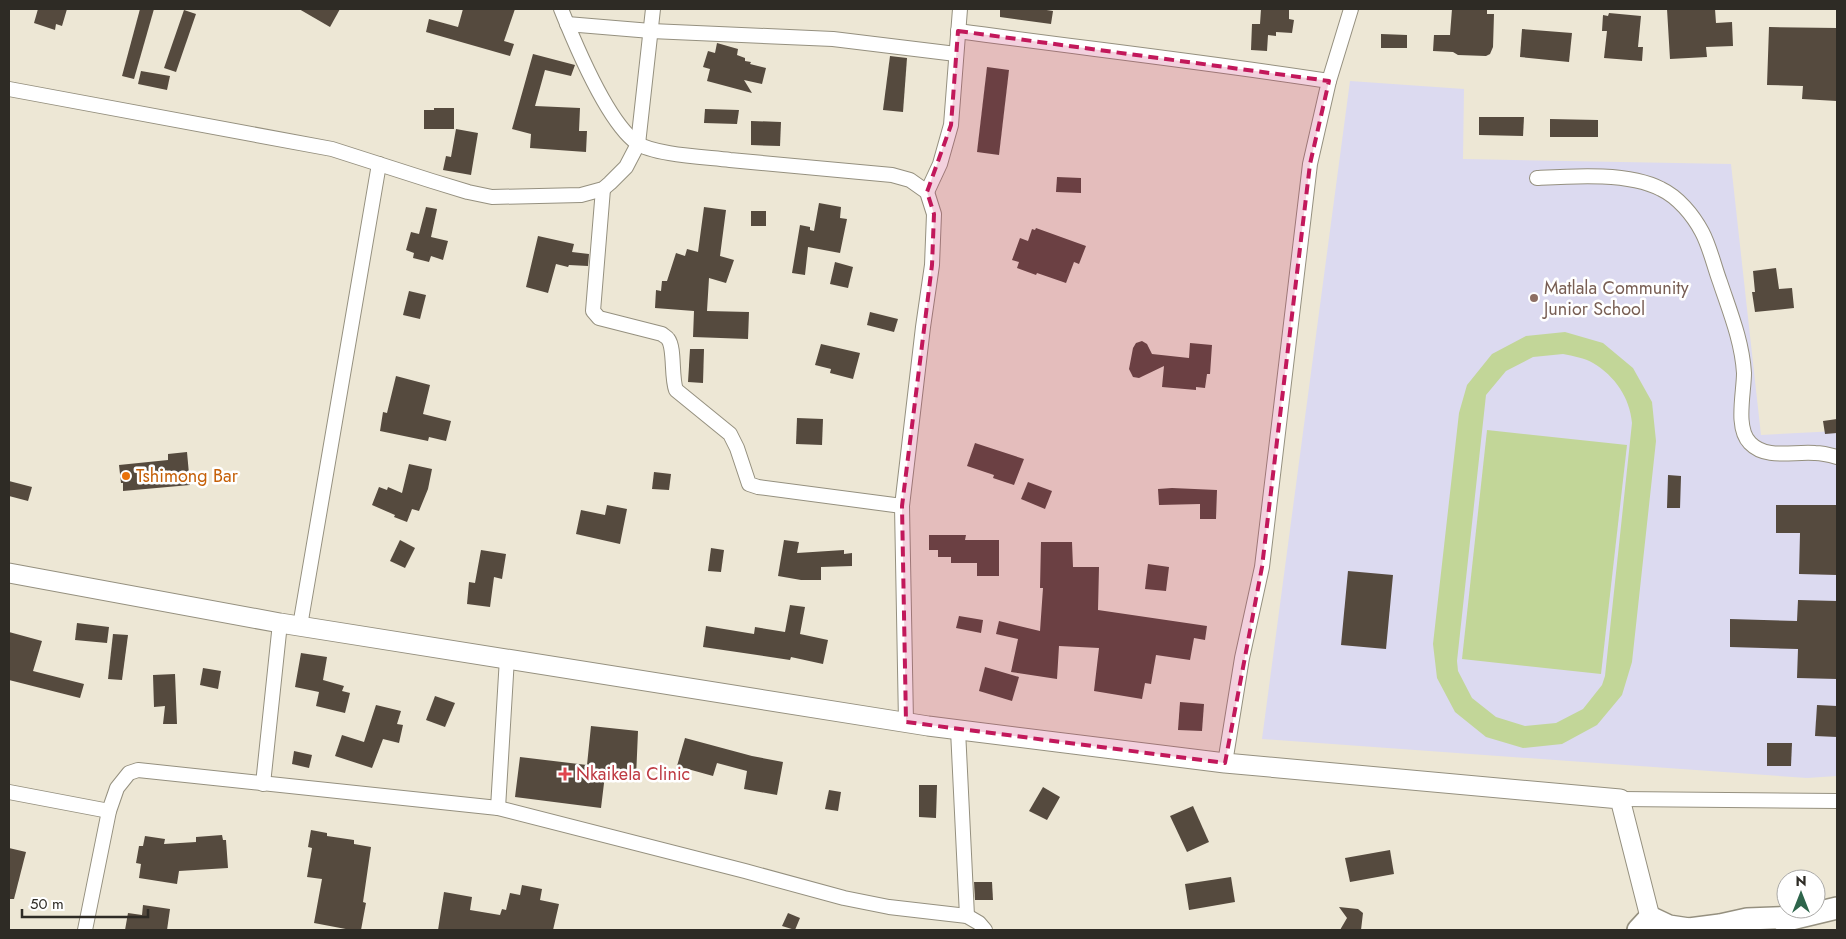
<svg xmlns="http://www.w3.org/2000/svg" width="1846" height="939" viewBox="0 0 1846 939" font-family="Jost,sans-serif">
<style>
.education{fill:#dcdaf0}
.green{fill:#c2d698;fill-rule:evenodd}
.building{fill:#554a3e}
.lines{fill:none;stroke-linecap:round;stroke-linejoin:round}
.street-casing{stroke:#95907f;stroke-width:16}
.secondary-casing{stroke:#95907f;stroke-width:21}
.primary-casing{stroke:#95907f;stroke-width:24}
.street{stroke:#fff;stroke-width:14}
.secondary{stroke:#fff;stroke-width:19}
.primary{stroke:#fff;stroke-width:21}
.marked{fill:#c2185b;fill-opacity:0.2;stroke:#c2185b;stroke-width:4;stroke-dasharray:10 6;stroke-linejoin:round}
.education-dot{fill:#8d6e63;stroke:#fff;stroke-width:2}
.food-dot{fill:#e8710a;stroke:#fff;stroke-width:2}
.health-dot{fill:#e0444e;stroke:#fff;stroke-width:2}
.labels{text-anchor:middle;stroke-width:5;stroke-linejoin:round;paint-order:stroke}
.education-label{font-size:18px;fill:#785e54;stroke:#fff;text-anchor:start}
.food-label{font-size:18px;fill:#c56008;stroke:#fff;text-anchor:start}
.health-label{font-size:18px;fill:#be3a42;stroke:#fff;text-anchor:start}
</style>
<rect width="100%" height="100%" fill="#ede7d5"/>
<polygon class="education" points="1350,81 1464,89 1463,159 1731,164 1761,435 1837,431 1837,776 1807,778 1262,739"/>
<g class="green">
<path d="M1565,332L1603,343L1633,368L1652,402L1656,441L1632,662L1622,695L1597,725L1562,744L1523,748L1486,737L1455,712L1437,678L1433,644L1459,413L1467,385L1492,354L1526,336ZM1563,354C1573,356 1585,358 1593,363C1615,376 1630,398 1632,423L1605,676L1602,685L1583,709L1556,723L1525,726L1496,717L1472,698L1458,671L1457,661L1486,395L1506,371L1533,357Z"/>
<polygon points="1487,430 1627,445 1601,674 1462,659"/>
</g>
<g class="building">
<polygon points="38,9 67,9 62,26 56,24 55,30 34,23"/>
<polygon points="140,9 154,9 134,79 122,76"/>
<polygon points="299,9 340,9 330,27"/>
<polygon points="463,9 515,9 504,41 514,44 510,56 426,32 429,19 458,27"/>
<polygon points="1000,9 1040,9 1053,11 1051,24 1000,17"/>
<polygon points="1261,9 1289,9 1289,19 1294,20 1292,33 1276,32 1276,36 1268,35 1267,51 1251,50 1252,24 1260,24"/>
<polygon points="1452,9 1487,9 1487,14 1494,14 1493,47 1490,54 1486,56 1458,55 1453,52 1433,51 1434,35 1450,35"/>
<polygon points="1667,9 1715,9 1716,23 1732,22 1733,46 1706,47 1707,57 1670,59"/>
<polygon points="184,10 196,14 176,72 164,68"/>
<polygon points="1609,13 1641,16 1638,47 1643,47 1642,61 1604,58 1607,31 1602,31 1603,15 1608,16"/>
<polygon points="1769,27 1837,28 1837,101 1802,99 1803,86 1767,85"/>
<polygon points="1522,29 1572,33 1569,62 1520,57"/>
<polygon points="1381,34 1407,35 1407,48 1381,48"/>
<polygon points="717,43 738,49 737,55 745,58 745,61 751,62 750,64 766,68 762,84 744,80 752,93 707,81 710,69 703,67 708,51 715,53"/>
<polygon points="533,54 575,65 571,76 545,70 535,106 580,108 579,131 587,131 586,152 530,148 531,134 512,129"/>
<polygon points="890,56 907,58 903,112 883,110"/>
<polygon points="987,67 1009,70 999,155 977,152"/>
<polygon points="141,71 170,76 167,90 138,84"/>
<polygon points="434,108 454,108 454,129 424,129 424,110 434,110"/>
<polygon points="705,109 739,110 737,124 704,123"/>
<polygon points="1479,117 1524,117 1523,136 1479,135"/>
<polygon points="1550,119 1598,120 1598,137 1550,137"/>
<polygon points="751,121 781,122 780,146 751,145"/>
<polygon points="456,129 478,133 471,175 443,170 446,156 451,157"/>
<polygon points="1057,177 1081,178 1081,193 1056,192"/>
<polygon points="819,203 841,207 840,218 847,219 840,253 808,247 805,275 792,273 800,225 810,227 810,230 814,231"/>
<polygon points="426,207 437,209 431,237 448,241 443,260 431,256 429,262 413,258 414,253 406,250 411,232 419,234"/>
<polygon points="704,207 726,210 720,256 734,260 726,283 709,278 707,311 749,312 748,339 693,337 694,311 655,308 656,290 661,291 662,281 667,281 676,253 685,256 687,249 698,252"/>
<rect x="751" y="211" width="15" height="15"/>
<polygon points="1036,228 1086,246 1079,264 1074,262 1066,283 1037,273 1036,275 1017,268 1019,262 1012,260 1020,238 1028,241 1032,229 1035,230"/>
<polygon points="538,236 574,244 572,252 589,254 588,266 569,265 568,267 556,264 548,293 526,287"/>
<polygon points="835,262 853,267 848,288 830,284"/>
<polygon points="1776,268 1779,289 1792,288 1794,308 1755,312 1752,292 1755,292 1753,271"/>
<polygon points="409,291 426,295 420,319 403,315"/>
<polygon points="870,312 898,319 894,332 867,325"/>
<polygon points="1142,341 1147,344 1152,354 1189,358 1190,343 1212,345 1210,374 1207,374 1205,388 1196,387 1196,390 1162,387 1164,366 1139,378 1133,377 1129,369 1133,348 1136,343"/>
<polygon points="821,344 860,353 853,379 830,373 831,369 815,365"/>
<polygon points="690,349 704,349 703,383 688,382"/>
<polygon points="396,376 430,385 423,414 451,421 446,441 429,437 428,441 380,431 383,412 387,413"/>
<polygon points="797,418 823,419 822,445 796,444"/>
<polygon points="1837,419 1837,433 1825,434 1823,421"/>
<polygon points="975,443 1024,459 1014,485 993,478 994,475 967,466"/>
<polygon points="187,452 190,485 123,491 123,483 121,483 119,465 168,460 168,454"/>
<polygon points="409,464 432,469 428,489 419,511 412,509 407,522 394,517 395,515 372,505 379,487 387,490 388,487 402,493"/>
<polygon points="654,472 671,474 669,490 652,489"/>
<polygon points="1668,475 1681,476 1680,508 1667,508"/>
<polygon points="9,481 32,487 28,501 9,496"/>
<polygon points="1028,482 1052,491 1045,509 1021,499"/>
<polygon points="1172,488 1217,490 1216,519 1200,519 1200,504 1159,505 1158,489"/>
<polygon points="607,505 627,509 620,544 576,534 581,510 605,515"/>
<polygon points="1776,505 1837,505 1837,575 1799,574 1800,533 1776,533"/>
<polygon points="929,535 966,535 965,540 999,540 999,576 977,576 977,563 951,563 951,557 938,557 938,550 929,550"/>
<polygon points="400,540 415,548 405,568 390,561"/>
<polygon points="784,540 799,542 797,553 844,550 844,554 852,553 852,566 821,567 821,580 801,580 778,576"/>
<polygon points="1041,542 1072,542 1073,567 1099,567 1098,610 1207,626 1205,640 1194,638 1190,660 1156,655 1151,684 1145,683 1142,699 1094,691 1099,648 1059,646 1057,679 1011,672 1018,639 996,634 999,621 1040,631 1043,588 1040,588"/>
<polygon points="711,548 724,550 721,572 708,571"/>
<polygon points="481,550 506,554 502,579 494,577 490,607 467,604 469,582 475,583"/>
<polygon points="1148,564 1169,567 1166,591 1145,589"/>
<polygon points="1348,571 1393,575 1386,649 1341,645"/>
<polygon points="1798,600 1837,601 1837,679 1797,678 1798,649 1730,647 1730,619 1797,621"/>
<polygon points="790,605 805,607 800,634 828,640 823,664 791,657 790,660 703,647 706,626 754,634 755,627 785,632"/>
<polygon points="959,616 983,620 981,633 956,628"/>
<polygon points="77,623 109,627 107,643 75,640"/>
<polygon points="9,632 42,641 33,671 84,684 80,698 9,680"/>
<polygon points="113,634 128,635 122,680 108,679"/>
<polygon points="301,653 327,657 323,680 344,686 342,691 350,693 345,713 316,706 319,692 295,687"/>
<polygon points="985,667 1019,677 1012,701 979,691"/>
<polygon points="203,668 221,671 218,689 200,685"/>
<polygon points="175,674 177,724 163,724 165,706 154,707 153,675"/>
<polygon points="435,696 455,703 445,727 426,720"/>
<polygon points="1180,702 1204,704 1202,731 1178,730"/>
<polygon points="376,705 401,711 397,724 403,725 399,743 383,739 372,768 335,756 342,735 364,742"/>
<polygon points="1817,705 1837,706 1837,737 1815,736"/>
<polygon points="591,726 638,731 636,778 605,775 601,808 515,797 520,757 587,765"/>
<polygon points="685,738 752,756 783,762 777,795 744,789 747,771 717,763 713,776 677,766"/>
<polygon points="1767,743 1792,743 1791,766 1767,766"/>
<polygon points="294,751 312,755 309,768 292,764"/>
<polygon points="919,785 937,785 936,818 919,817"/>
<polygon points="1043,787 1060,797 1047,820 1029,811"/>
<polygon points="829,790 841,792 838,811 825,809"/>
<polygon points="1193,806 1209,842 1187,852 1170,816"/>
<polygon points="311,830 327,833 327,836 354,840 354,844 371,847 363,902 366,903 361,930 351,930 314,923 322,879 307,877 312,848 308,847"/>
<polygon points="222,835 223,840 226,840 228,868 179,871 177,884 139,878 141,864 136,863 139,846 143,846 145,836 165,839 164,844 196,842 196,837"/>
<polygon points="9,848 26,852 14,899 9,899"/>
<polygon points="1390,850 1394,874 1350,882 1345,858"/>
<polygon points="1231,877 1235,902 1189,910 1185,884"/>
<polygon points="974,882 992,882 993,900 975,900"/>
<polygon points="522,885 542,889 540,900 559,904 553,930 438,930 444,892 472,897 470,910 500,915 502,909 506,910 510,893 520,895"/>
<polygon points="143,905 170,909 167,930 125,930 128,913 142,915"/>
<polygon points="1339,907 1358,909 1363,913 1361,930 1340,930 1347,918"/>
<polygon points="788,913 800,918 795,930 782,926"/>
</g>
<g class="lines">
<g class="street-casing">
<g id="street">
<path d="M561,9C575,44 607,122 637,143C654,155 707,157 730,160C784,165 838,170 892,175L910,180L927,192L934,214L932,265L923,327L902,506L906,722"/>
<polyline points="567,24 651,31 833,39 956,54"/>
<path d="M958,31C1082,48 1206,62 1329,81L1310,164L1262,567L1242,658L1225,763"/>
<polyline points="1329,81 1351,9"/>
<polyline points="9,89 332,149 432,181 468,192 492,197 581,195 603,189 610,183 626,167 638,144 653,9"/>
<path d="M1537,178C1572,176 1629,172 1661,189C1678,197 1693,215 1702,232C1710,247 1714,266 1720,282C1730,312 1742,341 1744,373C1744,393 1735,428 1750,443C1766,460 1794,451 1815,453C1822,453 1830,455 1837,457"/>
<path d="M603,189L593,311L599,318L662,334C664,336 667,337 668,339C675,348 671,377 676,390L730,434L737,448L749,484L758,487L902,506"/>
<polyline points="927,192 940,164 951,125 960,9"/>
<polyline points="300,626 379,164"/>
<polyline points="958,730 967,916"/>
<polyline points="263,784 280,623"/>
<polyline points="9,792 109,811"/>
<polyline points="1620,799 1837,801"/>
<polyline points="498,808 745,871 844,898 889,907 967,916 979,923 985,930"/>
<polyline points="85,930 109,811 117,788 129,773 138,770 498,808 507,658"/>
</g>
</g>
<g class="secondary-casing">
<polyline id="secondary" points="9,573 280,623 928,726 1225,763 1620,799 1650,917 1655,930"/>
</g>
<g class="primary-casing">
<g id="primary">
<polyline points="1783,921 1837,908"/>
<polyline points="1638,930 1650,917 1669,926 1689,929 1720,925 1747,919 1796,917"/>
</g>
</g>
<use href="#street" class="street"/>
<use href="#secondary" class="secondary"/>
<use href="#primary" class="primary"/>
</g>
<path class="marked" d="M958,31L1329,81L1310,164L1262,567L1225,763L906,722L902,506L932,265L934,214L927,192L951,125Z"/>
<circle class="education-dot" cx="1534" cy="298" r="5"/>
<circle class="food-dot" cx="126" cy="476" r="5"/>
<path class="health-dot" d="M562.5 766.5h5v5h5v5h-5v5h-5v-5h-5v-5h5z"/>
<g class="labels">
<g class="education-label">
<text x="1544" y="294">Matlala Community<tspan x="1544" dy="21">Junior School</tspan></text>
</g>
<g class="food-label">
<text x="136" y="482">Tshimong Bar</text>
</g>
<g class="health-label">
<text x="576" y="780">Nkaikela Clinic</text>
</g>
</g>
<rect width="1846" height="939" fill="none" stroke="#2e2b25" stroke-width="20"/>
<g transform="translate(1801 894)"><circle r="24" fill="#ffffff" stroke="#abaaa8"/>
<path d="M0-4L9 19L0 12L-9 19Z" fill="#2e654b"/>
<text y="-8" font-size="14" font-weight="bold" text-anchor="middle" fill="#2e2b25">N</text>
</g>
<path d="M22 909v8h126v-8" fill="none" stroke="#2e2b25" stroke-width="2.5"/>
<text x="30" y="909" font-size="15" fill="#2e2b25" stroke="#ffffff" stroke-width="4" paint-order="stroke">50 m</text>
</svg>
